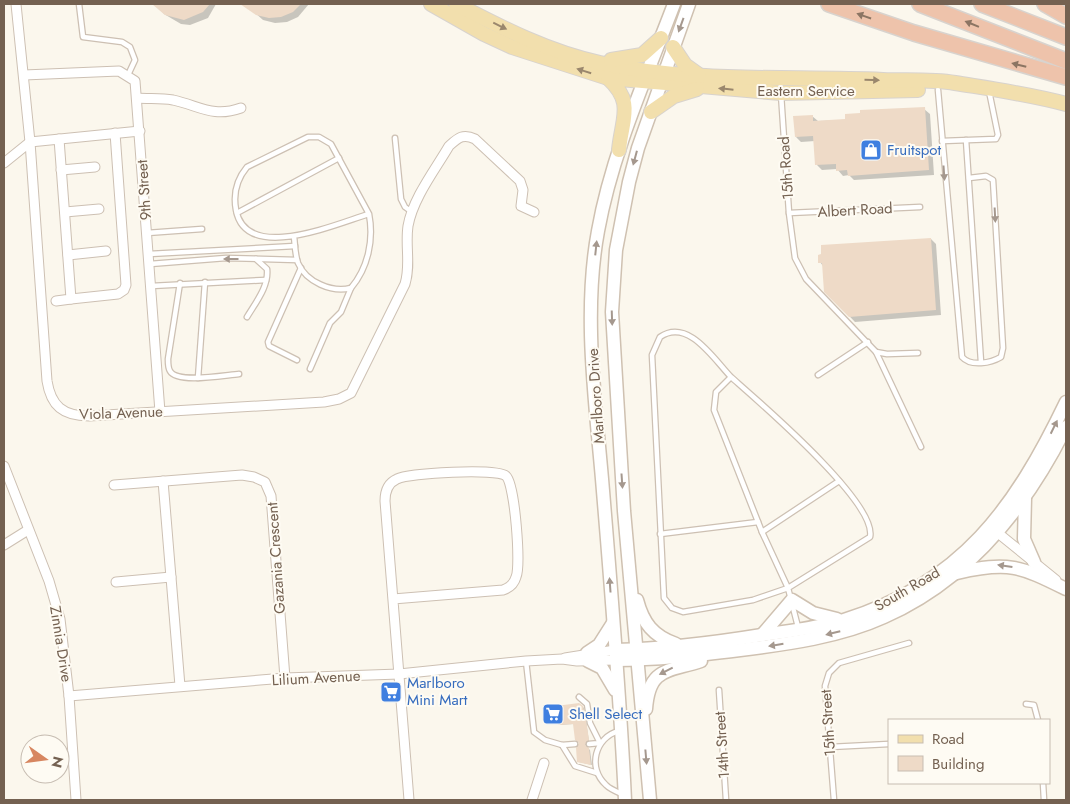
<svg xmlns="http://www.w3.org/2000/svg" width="1070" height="804" viewBox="0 0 1070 804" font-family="Jost,sans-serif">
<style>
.shadow{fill:#0003}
.building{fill:#eedac7}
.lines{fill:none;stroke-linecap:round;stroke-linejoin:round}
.lane-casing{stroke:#cdc0b3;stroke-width:7}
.street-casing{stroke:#cdc0b3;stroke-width:11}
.secondary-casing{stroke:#cfc1b1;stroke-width:15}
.primary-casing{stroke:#d8d3ce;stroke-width:16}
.highway-casing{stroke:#d8d3ce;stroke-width:18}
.lane{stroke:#fff;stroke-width:4.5}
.street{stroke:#fff;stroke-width:9}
.secondary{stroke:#fff;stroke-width:12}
.primary{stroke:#f2dfad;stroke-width:14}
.highway{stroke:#eec3ab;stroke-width:15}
.oneway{fill:#8c7563}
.oneway2{fill:#a5988e}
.oneway3{fill:#9a876d}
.labels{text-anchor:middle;stroke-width:4;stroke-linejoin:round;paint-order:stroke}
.street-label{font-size:15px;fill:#746151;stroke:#fefbf3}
.shop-label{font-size:15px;fill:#366cbe;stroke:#fefbf3;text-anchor:start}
</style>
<rect width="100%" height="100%" fill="#fbf7ed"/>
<g class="shadow">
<polygon points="156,4 216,4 208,18 190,25 181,24 164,14"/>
<polygon points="245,4 309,4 298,17 287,22 275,23 263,20"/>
<polygon points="924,109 930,114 934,175 854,180 849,175 843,176 837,169 822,170 817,165 815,141 801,142 796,137 812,116 818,121 847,120"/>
<polygon points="931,239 936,244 941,315 855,322 825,291 823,266 820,262 823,256"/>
<polygon points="579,704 584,708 589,741 585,746 590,750 592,765 579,762 583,748 574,724 559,725"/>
</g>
<g class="building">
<polygon points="152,4 210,4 203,12 184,20 165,15"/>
<polygon points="240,4 301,4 293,12 281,17 269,18 256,15"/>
<polygon points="925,107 929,170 848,176 847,170 836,171 836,164 815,165 813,136 795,137 793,116 813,115 813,121 845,119 845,114 860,113 860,110"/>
<polygon points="931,238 936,310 849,317 824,292 822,263 818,263 818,255 821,254 821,245"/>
<polygon points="579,703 583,706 587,726 589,740 585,745 589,748 591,765 577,762 576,748 579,743 575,740 573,724 558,725 556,706"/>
</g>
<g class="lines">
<g class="lane-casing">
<g id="lane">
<polyline points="79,4 83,37 122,42 130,47 135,60 128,75"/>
<path d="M938,90L962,357C971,367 991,363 1001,357L1003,348L993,180L986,176L969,178"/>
<polyline points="781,94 789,213 795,258 806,279 876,352 887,354 918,353"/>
<polyline points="395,138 401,199 405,207 412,212"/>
<polyline points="966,140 981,362"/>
<polyline points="942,141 996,139 998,135 989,91"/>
<polyline points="237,213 339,158"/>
<polyline points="789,213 920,207"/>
<polyline points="147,233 202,229"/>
<path d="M294,236C295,245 295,255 298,263C306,282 332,293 351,288C368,268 374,240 369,214L331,144L319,137H308L247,167C237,179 233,194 236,210C246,264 338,223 369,214"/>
<polyline points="149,254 295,246"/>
<polyline points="150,264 226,258 297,260"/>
<path d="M180,283L168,359C168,363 168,368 170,371C177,384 225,375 239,374"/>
<polyline points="151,286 266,280"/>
<path d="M247,317C256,302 269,286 267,269L256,259"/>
<polyline points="876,352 921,447"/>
<polyline points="297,360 269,346 268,342 301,268"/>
<polyline points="310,369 330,323 341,312 351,288"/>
<polyline points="818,375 868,342"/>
<path d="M731,377C758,401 878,503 870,537L788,588L753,600L683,612L672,608L664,598L652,355L660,337C688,318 713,358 731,377L716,392L714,410L762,532L788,588L798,627"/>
<polyline points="198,378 205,282"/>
<polyline points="762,532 839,481"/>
<polyline points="660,534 758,522"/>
<polyline points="526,661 534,732 545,740 562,745 575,766 597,773"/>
<polyline points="719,690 726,800"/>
<polyline points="579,697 587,704 590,723 600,743 589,744"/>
<polyline points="1026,704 1034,705 1038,720"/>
<path d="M619,731C595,737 587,768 606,785C611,790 618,792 624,795"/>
<polyline points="562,745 575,744"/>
<polyline points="830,747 889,744"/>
<polyline points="1043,783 1044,800"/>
<polyline points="834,800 825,686 829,673 839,663 909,643"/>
</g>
</g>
<g class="street-casing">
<g id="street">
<path d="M16,4L30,142L47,381C51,406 63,416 89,416L324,402L339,399L351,393L405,284C411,265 405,246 408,226C413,198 435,170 449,146C458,138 463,133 475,139L520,181L523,190L521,206L534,212"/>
<polyline points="24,75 119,71 135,81 160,412"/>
<path d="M137,98C149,99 161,98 173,100C200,106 213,118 241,108"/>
<polyline points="4,163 30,142 140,131"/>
<polyline points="61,170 95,167"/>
<polyline points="65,212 99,209"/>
<polyline points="68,255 106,251"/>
<polyline points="71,299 118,294 124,290 126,285 115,133"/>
<polyline points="56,301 71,299 59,139"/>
<polyline points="4,466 49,581 60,619 69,696 76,800"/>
<polyline points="163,481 180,686"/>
<polyline points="114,485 242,475 254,477 265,482 271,496 285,678"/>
<polyline points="993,529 1056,580"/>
<polyline points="4,545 28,530"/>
<polyline points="116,582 171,577"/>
<path d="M393,599L503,590C509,588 514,584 516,577C521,566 515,484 506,476C497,468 409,473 397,479C388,483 385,492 385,501L409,800"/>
<polyline points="565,658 615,650"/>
<polyline points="69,696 285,678 399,674 526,661 562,659 577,661 616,660"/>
<polyline points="532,800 544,763"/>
</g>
</g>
<g class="secondary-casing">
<g id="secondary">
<polyline points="1025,498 1024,539 1034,562"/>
<path d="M957,573C1008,561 1020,566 1066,589"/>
<path d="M637,600C643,623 653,636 676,644"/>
<polyline points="762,635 792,600 813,613 837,619"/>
<path d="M615,650C664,649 713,643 762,635C789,631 818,628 844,620C962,583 1015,508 1066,402"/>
<polyline points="587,653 599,645 613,623"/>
<path d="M616,660C657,660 699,655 740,650C788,644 840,637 884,617C968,580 1026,507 1066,427"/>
<polyline points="588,661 602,668 615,690"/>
<path d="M646,709C649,667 668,672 701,661"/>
<path d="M625,800C620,693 611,586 602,479C595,398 583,312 598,231C612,153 646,78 674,4"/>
<polyline points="650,800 624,511 612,312 616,250 629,182 638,148 689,4"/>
</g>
</g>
<g class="primary-casing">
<g id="primary">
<polyline points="431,4 484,34 512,47 608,78 781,93 918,90"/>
<path d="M456,4C502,28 549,52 600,63C692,83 789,76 883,80C906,81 932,79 955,83C992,89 1029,94 1066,104"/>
<polyline points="673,47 685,65 699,75"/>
<polyline points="611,60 642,55 661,38"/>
<path d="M608,78C635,103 622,118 619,150"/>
<polyline points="651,112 674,96 697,89"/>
</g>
</g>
<g class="highway-casing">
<g id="highway">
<polyline points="829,4 914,33 1066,77"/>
<polyline points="920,4 1066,61"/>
<polyline points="982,4 1066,37"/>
<polyline points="1045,4 1066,16"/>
</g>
</g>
<use href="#lane" class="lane"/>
<use href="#street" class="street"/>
<use href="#secondary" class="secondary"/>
<use href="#primary" class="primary"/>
<use href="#highway" class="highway"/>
</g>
<defs><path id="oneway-solid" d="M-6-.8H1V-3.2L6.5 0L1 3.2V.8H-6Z" transform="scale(1.25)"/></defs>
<g class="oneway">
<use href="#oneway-solid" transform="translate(864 16) rotate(-161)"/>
<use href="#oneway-solid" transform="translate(972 24) rotate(-158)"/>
<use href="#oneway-solid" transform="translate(1019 65) rotate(-166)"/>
</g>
<g class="oneway2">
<use href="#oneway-solid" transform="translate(681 25) rotate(110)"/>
<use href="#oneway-solid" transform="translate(635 158) rotate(105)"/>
<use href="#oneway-solid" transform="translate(944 173) rotate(86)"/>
<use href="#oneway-solid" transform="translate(995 215) rotate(87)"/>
<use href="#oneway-solid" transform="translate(596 248) rotate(-84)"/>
<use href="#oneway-solid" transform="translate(231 259) rotate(-180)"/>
<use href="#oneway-solid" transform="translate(612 318) rotate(88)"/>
<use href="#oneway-solid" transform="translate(1054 427) rotate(-64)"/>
<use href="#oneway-solid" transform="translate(622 481) rotate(86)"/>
<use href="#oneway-solid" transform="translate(1005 566) rotate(-172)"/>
<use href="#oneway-solid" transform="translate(610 585) rotate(-94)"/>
<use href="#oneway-solid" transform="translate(833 633) rotate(166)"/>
<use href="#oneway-solid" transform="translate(776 645) rotate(171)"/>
<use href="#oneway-solid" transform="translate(666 671) rotate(153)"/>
<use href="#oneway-solid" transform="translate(646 757) rotate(85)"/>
</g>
<g class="oneway3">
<use href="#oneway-solid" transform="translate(500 26) rotate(26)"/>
<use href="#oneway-solid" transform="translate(584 71) rotate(-163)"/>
<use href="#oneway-solid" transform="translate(872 80) rotate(2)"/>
<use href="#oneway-solid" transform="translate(726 89) rotate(-174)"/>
</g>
<defs>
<g id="shop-square" transform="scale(1.125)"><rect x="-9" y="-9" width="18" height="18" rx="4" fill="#3f7fe0" stroke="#fefbf3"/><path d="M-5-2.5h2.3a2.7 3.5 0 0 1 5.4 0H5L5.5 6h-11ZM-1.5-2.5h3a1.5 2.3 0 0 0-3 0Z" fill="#fff"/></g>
<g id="supermarket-square" transform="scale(1.125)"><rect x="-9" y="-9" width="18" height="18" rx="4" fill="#3f7fe0" stroke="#fefbf3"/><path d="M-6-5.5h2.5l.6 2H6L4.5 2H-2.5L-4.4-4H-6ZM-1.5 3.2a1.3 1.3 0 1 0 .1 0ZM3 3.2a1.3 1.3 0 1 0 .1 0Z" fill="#fff"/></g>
</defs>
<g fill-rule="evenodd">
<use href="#shop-square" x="871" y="150"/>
<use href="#supermarket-square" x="391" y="692"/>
<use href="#supermarket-square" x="553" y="714"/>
</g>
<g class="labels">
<g class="street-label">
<text x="806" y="96">Eastern Service</text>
<text transform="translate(786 168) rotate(-94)" y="5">15th Road</text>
<text transform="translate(144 190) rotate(-94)" y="5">9th Street</text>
<text transform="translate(855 210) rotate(-3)" y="5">Albert Road</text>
<text transform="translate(596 396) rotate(-94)" y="5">Marlboro Drive</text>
<text transform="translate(121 413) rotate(-2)" y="5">Viola Avenue</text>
<text transform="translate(276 558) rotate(-94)" y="5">Gazania Crescent</text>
<text transform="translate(907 589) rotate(-30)" y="5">South Road</text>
<text transform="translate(61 644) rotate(81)" y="5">Zinnia Drive</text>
<text transform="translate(316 678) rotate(-3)" y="5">Lilium Avenue</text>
<text transform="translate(828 723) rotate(-94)" y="5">15th Street</text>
<text transform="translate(722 745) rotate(-94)" y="5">14th Street</text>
</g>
<g class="shop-label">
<text x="887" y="155">Fruitspot</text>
<text x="407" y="688">Marlboro<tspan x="407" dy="17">Mini Mart</tspan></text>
<text x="569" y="719">Shell Select</text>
</g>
</g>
<rect width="1070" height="804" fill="none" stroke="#746151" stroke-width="10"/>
<rect x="888" y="719" width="162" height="65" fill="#fefbf3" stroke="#c7bdb2"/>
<rect x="898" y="735" width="25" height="8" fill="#f2dfad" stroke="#c7bdb2"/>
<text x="932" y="744" font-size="15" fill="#746151">Road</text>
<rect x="898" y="756" width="25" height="15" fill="#eedac7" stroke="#c7bdb2"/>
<text x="932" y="769" font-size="15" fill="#746151">Building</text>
<g transform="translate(45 759) rotate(104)"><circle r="24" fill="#fefbf3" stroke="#c7bdb2"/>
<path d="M0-4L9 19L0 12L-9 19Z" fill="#d78660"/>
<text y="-8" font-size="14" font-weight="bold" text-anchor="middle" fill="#746151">N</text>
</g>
</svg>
